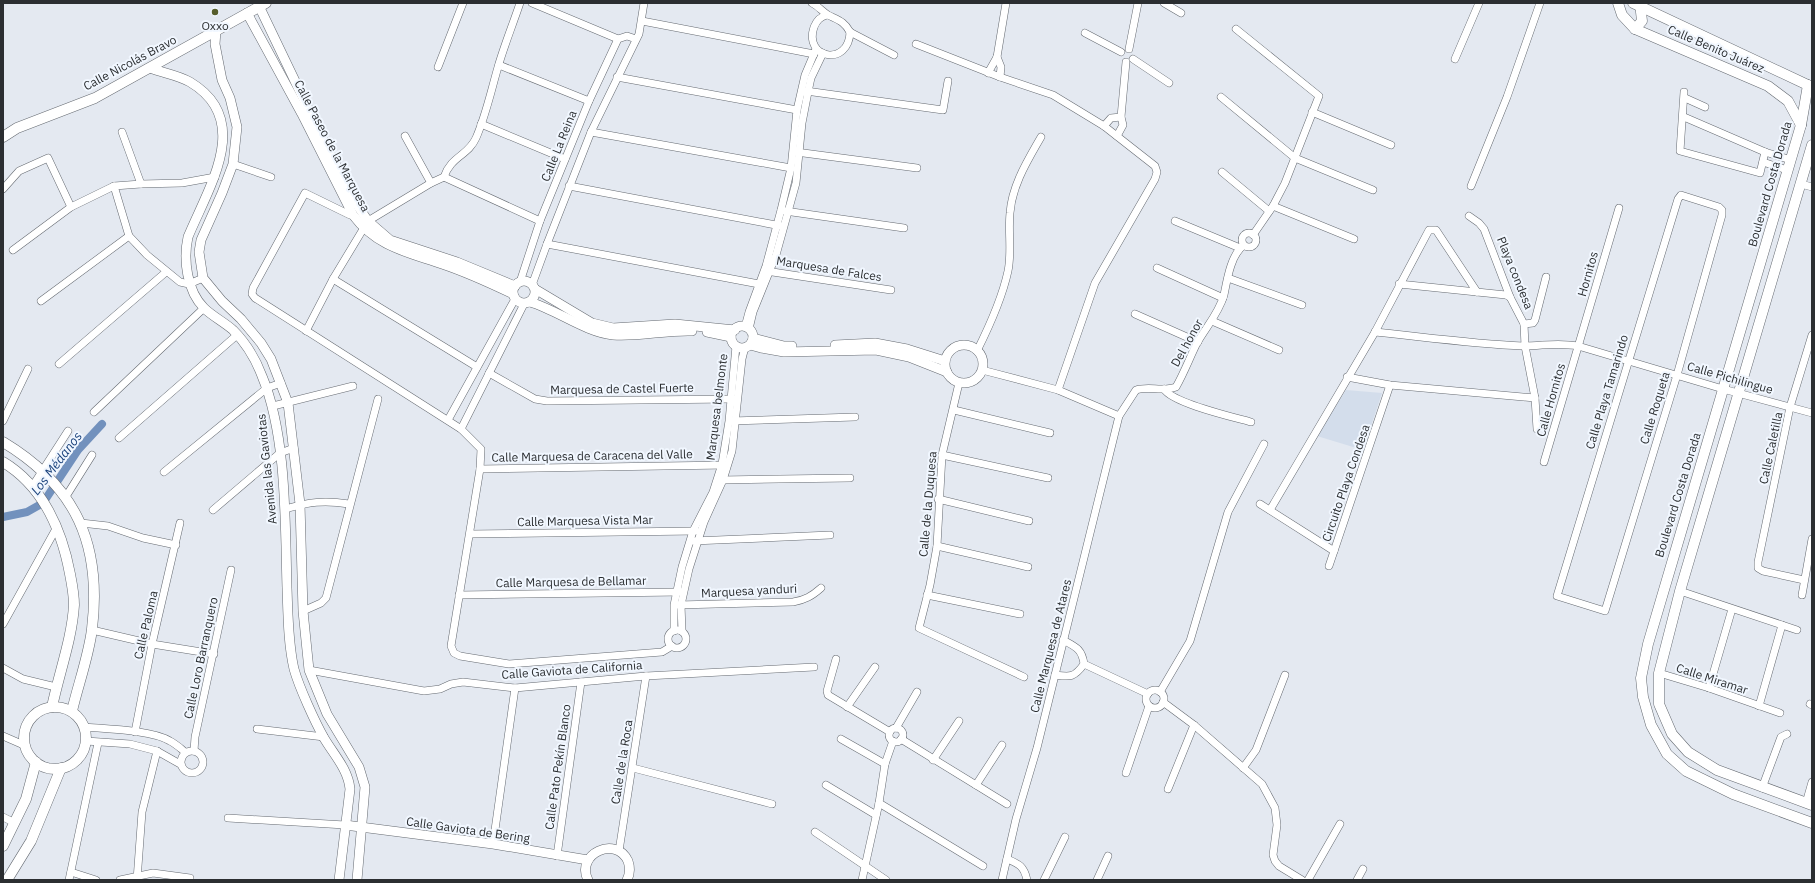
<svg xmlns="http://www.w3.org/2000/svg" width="1815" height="883" viewBox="0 0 1815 883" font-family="'IBM Plex Sans',sans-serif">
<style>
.built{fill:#d3ddeb}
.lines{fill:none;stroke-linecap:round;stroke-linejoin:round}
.canal{stroke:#7291bd;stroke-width:8}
.minor-casing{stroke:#656a71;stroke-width:8}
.tertiary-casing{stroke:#656a71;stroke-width:10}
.secondary-casing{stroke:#656a71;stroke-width:11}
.minor{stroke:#fff;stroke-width:7}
.tertiary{stroke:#fff;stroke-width:9}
.secondary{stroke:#fff;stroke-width:10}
.poi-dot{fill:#575e2c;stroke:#f1f7ff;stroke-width:1.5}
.labels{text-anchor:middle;stroke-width:4;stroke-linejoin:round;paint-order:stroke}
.poi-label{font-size:12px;fill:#2b2e31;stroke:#f1f7ff}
.street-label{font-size:12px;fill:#2b2e31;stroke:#f1f7ff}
.water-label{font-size:13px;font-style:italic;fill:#1d447d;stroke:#f1f7ff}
</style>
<rect width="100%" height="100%" fill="#e4e9f1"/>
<polygon class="built" points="1346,390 1382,393 1363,450 1317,436"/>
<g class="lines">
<polyline class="canal" points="3,517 27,512 43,503 78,450 102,424"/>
<g class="minor-casing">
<g id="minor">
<polyline points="532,3 618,39"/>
<path d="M812,3C818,6 823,12 828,15C838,20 844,21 850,32L894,55"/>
<polyline points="1164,3 1181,13"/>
<path d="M827,15C820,17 817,20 814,27C803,59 849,67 850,32"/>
<polyline points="642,21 814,54"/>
<polyline points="1236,29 1319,96 1285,183 1273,206 1253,235"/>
<polyline points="1085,33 1121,52"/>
<polyline points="916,44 1000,77 1053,95 1104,126 1155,166 1157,172 1155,179 1095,283 1058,390"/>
<polyline points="1129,49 1138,3"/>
<polyline points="997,57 1001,67 1000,77"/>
<polyline points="1133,59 1169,83"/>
<polyline points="1455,59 1479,3"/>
<polyline points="499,65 589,101"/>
<polyline points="438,67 463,3"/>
<polyline points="988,73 997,57 1006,3"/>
<polyline points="617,77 797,110"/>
<polyline points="806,91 943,110 948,81"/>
<polyline points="1684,92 1680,151 1760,173 1765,152"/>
<polyline points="1221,97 1295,158 1373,190"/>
<polyline points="1685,98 1705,107"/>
<polyline points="1312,112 1391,145"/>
<polyline points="1684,117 1765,152 1791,160"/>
<polyline points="481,124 565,159"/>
<polyline points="1104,126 1111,118 1121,117"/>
<polyline points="122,132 141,184"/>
<polyline points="591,132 791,168"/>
<polyline points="405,136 431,183"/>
<polyline points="1117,136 1123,125 1121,117 1126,62"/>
<polyline points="796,152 917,168"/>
<polyline points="1763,162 1787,170"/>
<polyline points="233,164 271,177"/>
<polyline points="1222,172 1269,211"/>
<polyline points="444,177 540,221"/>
<polyline points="1801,184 1812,187"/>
<polyline points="114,186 129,236 147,255 180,282 189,284 203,278"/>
<polyline points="569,186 781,226"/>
<polyline points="1471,186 1507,97 1540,3"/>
<polyline points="3,189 19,171 48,158 71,207"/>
<polygon points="1681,195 1719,207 1722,210 1722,215 1677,375 1605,611 1557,596 1678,199"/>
<polyline points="1273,206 1354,239"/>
<polyline points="785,211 904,228"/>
<polyline points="353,215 350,215 305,193 253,288 252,294 255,298 461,429 481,449 480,469 451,646 454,653 460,656 509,664 662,652 672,646"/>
<polyline points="1469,216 1479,223 1484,229 1510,297 1524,324 1525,346 1535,398 1537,429"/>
<polyline points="1175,221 1240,248"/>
<circle cx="1249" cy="240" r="7"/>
<polyline points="547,244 759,284"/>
<polyline points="13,250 71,207 114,186 141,184 182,183 215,177"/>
<polyline points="1157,268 1223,298"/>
<polyline points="766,271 891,290"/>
<polyline points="1228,278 1302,305"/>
<polyline points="333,279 477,367"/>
<polyline points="520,282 540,221 589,101 618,39 627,36 636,39"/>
<polyline points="1399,284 1506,295 1510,297"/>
<polyline points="532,285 547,244 591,132 639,34 644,3"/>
<polyline points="41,301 129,236"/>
<polyline points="1135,314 1198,342"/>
<polyline points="1212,321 1279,350"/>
<polyline points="1524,324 1533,323 1535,320 1546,277"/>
<polyline points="745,327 749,312 766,266 781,210 791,168 797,110 805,75 816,49"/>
<polyline points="749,329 753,312 776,255 796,183 802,123 808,92 811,78 823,53"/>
<path d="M306,331L333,279L368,221L431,183L444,177C451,156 468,156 476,138C486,115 491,91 498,67C504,46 513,24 520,3"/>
<path d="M1375,332C1424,337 1474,344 1523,346C1543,346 1557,342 1578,346L1723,389L1812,413"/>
<path d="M977,351C990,325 1002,299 1008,271C1012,252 1008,232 1010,213C1012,185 1028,160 1041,137"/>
<polyline points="59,364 166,272"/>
<polyline points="982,370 1058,390 1119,416"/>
<polyline points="489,373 535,399 547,401 733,399"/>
<polyline points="1347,377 1390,385 1535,398"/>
<polyline points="959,383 942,455 937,546 930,585 919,628 1024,677"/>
<path d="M1164,389C1172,403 1233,417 1251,422"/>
<polyline points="273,406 353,386"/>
<polyline points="954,410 1050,433"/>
<polyline points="94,412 204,308"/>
<polyline points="448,420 515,299"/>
<polyline points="3,421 28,369"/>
<polyline points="731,421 855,417"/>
<polyline points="461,429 524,304"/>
<polyline points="119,438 237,335"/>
<polyline points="942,455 1048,478"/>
<polyline points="1544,462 1619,208"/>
<polyline points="480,469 726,465"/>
<polyline points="164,472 267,388 281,383"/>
<polyline points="721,480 850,478"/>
<polyline points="32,487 68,431"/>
<polyline points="65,498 92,455"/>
<polyline points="938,499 1029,521"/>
<polyline points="1260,504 1334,551"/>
<path d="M285,509C309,502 324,500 349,504"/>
<polyline points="213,510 280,453 294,448"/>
<polyline points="1270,510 1375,332 1429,230 1436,230 1477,292"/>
<polyline points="81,523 108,526 143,538 176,545"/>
<polyline points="470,534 696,531"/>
<polyline points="693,541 830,535"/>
<polyline points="937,546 1028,567"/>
<polyline points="1329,566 1390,385"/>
<polyline points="1804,580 1763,571 1758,568 1758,562 1790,407 1812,335"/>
<polyline points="1680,591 1797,630"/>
<polyline points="459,595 681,592"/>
<polyline points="927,595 1020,614"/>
<polyline points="1802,595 1812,539"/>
<path d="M678,605L793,602C805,600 812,596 821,588"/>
<polyline points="303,611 321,603 326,598 378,399"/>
<polyline points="3,624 57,527"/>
<polyline points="92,630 152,644 214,654"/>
<circle cx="677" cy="639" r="9"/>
<polyline points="674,631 674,605 682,567 693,531 713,492 722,464 729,421 736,346"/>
<polyline points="682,631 681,605 689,569 704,522 723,480 732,451 742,359 745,347"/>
<polyline points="836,659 827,691 828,695 890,732"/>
<polyline points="1084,664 1148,694"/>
<polyline points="3,668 23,679 56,687"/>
<polyline points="309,670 424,691 440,689 451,684 463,682 515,688 646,676 814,667"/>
<polyline points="1659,673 1709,688 1780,713"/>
<path d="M1055,675C1070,677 1074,678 1084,664C1082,649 1076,647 1063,640"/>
<polyline points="1709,688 1732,609"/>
<circle cx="1155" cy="699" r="9"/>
<polyline points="1160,692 1190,641 1228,512 1264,444"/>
<polyline points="1163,702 1194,725 1262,784 1275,808 1277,825 1273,855 1275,861 1279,866 1302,880"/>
<polyline points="1810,704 1812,705"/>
<polyline points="1759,706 1782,625"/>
<polyline points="847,707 875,667"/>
<path d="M84,727C106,729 152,730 170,741C176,744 180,748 185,752"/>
<polyline points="896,728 917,692"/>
<circle cx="896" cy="735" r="7"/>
<polyline points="257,729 324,737"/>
<polyline points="135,732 152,644 180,523"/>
<polyline points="3,736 26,746"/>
<polyline points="841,739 885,764"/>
<polyline points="901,739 1007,804"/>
<polyline points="86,741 130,744 157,751 180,764"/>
<circle cx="192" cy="762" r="11"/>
<polyline points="194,751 195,737 231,570"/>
<polyline points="933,760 959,721"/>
<polyline points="633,768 772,804"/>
<polyline points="1243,768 1256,750 1285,675"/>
<polyline points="1126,773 1149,706"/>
<polyline points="826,785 876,815"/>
<polyline points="976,785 1002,745"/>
<polyline points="1762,788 1781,737 1787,734"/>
<polyline points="1168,789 1194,725"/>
<polyline points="879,803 983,866"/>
<polyline points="1806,803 1812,782"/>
<polyline points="3,817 15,823"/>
<polyline points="228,818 345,825"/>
<polyline points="815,832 886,880"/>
<polyline points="493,844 515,688"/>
<polyline points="619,851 646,676"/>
<polyline points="557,856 581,682"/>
<path d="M1007,859C1019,864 1024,866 1027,880"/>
<polyline points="71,872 96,880"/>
<polyline points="69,880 98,743"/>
<polyline points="120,880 153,873 190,878 190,880"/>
<polyline points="137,880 142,812 157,751"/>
<polyline points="862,880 879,803 885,764 893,741"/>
<path d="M1002,880L1016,819L1037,748L1119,416L1136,390C1149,386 1163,392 1176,387C1184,373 1190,357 1197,343C1206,327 1219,313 1224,295C1227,280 1231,254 1244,245"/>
<polyline points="1044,880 1065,837"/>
<polyline points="1097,880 1108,856"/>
<polyline points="1308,880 1340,824"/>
<polyline points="1357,880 1363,869"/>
</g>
</g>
<g class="tertiary-casing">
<g id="tertiary">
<polyline points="259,6 317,127 353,199 368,221 390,240 457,262 515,286"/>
<path d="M247,13L302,114L353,215C377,247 407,252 442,264C466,272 490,283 513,294"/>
<polyline points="216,31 215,44 222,80 230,98 237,127 233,164 222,193 201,240 199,252 203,278 222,301 241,319 261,343 271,359 288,403 300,504 303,611 309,670 327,714 359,767 365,787 357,880"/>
<path d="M150,68C163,73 178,75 190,82C254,120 208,188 188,237C183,260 187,291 204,308C212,316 224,322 233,330C245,342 256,360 262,376C287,436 285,522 287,588C288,614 288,643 294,669C299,687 315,722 324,738C334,755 348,769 350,789L339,880"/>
<circle cx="524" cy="292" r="11"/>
<polyline points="535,289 592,323 613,328 675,324 735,330"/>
<path d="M530,302C557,310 585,332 613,335C639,337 666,330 692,331"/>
<circle cx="742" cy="337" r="11"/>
<polyline points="707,332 731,337"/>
<polyline points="753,338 784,346 792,346"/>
<polyline points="750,345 761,348 784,352 876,350 909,357 947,372"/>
<polyline points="835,345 875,343 907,349 945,361"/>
<circle cx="964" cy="364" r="19"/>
<polyline points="345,825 493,844 588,860"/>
<path d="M588,880C575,854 616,835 628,861C630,867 630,874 627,880"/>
</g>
</g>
<g class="secondary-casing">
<g id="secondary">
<polyline points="1618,3 1622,15 1635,29 1768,86 1788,101 1801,125"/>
<polyline points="1633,3 1812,87"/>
<polyline points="1635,29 1642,21 1640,3"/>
<polyline points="1808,85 1801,125 1648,644 1641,678 1643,697 1651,725 1667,754 1686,771 1733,794 1812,823"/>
<polyline points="3,137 17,128 95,98 266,3"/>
<polyline points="1812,145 1680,591 1659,673 1659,704 1672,734 1688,752 1717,770 1812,805"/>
<path d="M3,442C76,486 102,544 92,629C89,655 78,685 72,711"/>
<path d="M3,462C43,486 62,531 70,574C72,584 74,595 74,605C72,639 59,673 52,707"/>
<circle cx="55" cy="738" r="31"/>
<polyline points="3,846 26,799 36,762"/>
<polyline points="7,880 31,841 61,768"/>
</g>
</g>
<use href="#minor" class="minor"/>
<use href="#tertiary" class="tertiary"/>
<use href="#secondary" class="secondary"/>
</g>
<circle class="poi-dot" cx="215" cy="12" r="4"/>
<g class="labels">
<g class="poi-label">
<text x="215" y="30">Oxxo</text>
</g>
<g class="street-label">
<text transform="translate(1716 49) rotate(23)" y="4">Calle Benito Juárez</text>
<text transform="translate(130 63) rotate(-28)" y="4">Calle Nicolás Bravo</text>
<text transform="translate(332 146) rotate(62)" y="4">Calle Paseo de la Marquesa</text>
<text transform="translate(559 146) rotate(-68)" y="4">Calle La Reina</text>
<text transform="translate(1770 184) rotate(-74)" y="4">Boulevard Costa Dorada</text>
<text transform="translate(829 269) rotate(9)" y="4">Marquesa de Falces</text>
<text transform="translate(1515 273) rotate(68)" y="4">Playa condesa</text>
<text transform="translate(1588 274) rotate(-74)" y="4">Hornitos</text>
<text transform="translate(1187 343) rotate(-61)" y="4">Del honor</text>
<text transform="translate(1730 378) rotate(16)" y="4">Calle Pichilingue</text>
<text transform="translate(622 389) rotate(-1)" y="4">Marquesa de Castel Fuerte</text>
<text transform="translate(1607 392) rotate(-73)" y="4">Calle Playa Tamarindo</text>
<text transform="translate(1551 400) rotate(-74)" y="4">Calle Hornitos</text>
<text transform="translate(717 407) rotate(-83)" y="4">Marquesa belmonte</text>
<text transform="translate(1655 408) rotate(-73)" y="4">Calle Roqueta</text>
<text transform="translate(1771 448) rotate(-78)" y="4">Calle Caletilla</text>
<text transform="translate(592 456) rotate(-1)" y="4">Calle Marquesa de Caracena del Valle</text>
<text transform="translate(267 469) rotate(-96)" y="4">Avenida las Gaviotas</text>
<text transform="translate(1346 483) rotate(-71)" y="4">Circuito Playa Condesa</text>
<text transform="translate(1678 495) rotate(-73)" y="4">Boulevard Costa Dorada</text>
<text transform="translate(928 504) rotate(-85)" y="4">Calle de la Duquesa</text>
<text transform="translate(585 521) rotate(-1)" y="4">Calle Marquesa Vista Mar</text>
<text transform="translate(571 582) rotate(-1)" y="4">Calle Marquesa de Bellamar</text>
<text transform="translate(749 591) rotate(-3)" y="4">Marquesa yanduri</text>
<text transform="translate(146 625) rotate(-77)" y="4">Calle Paloma</text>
<text transform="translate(1051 646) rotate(-76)" y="4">Calle Marquesa de Atares</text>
<text transform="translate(201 658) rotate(-78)" y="4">Calle Loro Barranquero</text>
<text transform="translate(572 670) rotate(-4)" y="4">Calle Gaviota de California</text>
<text transform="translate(1712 679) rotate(18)" y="4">Calle Miramar</text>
<text transform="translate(622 762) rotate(-81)" y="4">Calle de la Roca</text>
<text transform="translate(558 767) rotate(-82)" y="4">Calle Pato Pekín Blanco</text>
<text transform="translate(468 830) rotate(8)" y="4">Calle Gaviota de Bering</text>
</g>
<g class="water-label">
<text transform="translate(56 463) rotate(-53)" y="5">Los Médanos</text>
</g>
</g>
<rect width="1815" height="883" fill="none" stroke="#2b2e31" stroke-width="8"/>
</svg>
